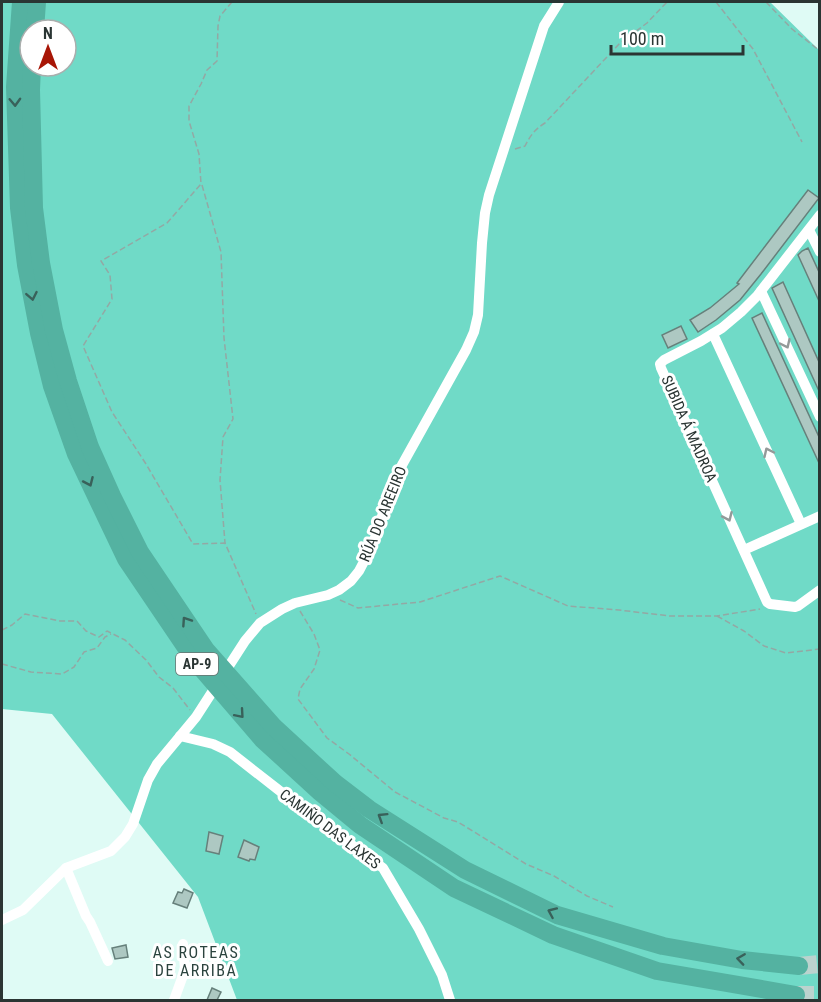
<svg xmlns="http://www.w3.org/2000/svg" width="821" height="1002" viewBox="0 0 821 1002" font-family="'Roboto Condensed',sans-serif">
<style>
.green{fill:#70dac7;fill-rule:evenodd}
.building{fill:#adc8c2;stroke:#66807b;stroke-width:1.5}
.lines{fill:none;stroke-linecap:round;stroke-linejoin:round}
.highway-tunnel{stroke:#bbd3ce;stroke-width:18;stroke-dasharray:18 9;stroke-linecap:butt}
.path{stroke:#93a8a4;stroke-width:1.5;stroke-dasharray:6 3;stroke-linecap:butt}
.street{stroke:#fff;stroke-width:10}
.highway{stroke:#54b2a1;stroke-width:18}
.oneway{stroke:#39615a}
.oneway2{stroke:#949a99}
.labels{text-anchor:middle;stroke-width:6;stroke-linejoin:round;paint-order:stroke}
.shield{fill:#fff;stroke:#6a7270;stroke-width:1.5}
.shield-label{font-size:14px;font-weight:bold;fill:#2a3533}
.street-label{font-size:15px;fill:#2a3533;stroke:#fff}
.neighbourhood-label{font-size:16px;letter-spacing:1.5px;fill:#2b433e;stroke:#fff}
</style>
<rect width="100%" height="100%" fill="#dffbf5"/>
<path class="green" d="M2,2H770L819,50V1000H237L198,897L52,714L2,709ZM30,30H66V66H30Z"/>
<g class="building">
<polygon points="808,190 819,198 761,274 740,300 716,320 698,332 690,320 710,308 739,284 737,283"/>
<polygon points="808,248 819,272 819,301 798,255 802,251"/>
<polygon points="783,282 819,362 819,391 772,288"/>
<polygon points="762,313 819,437 819,463 752,318"/>
<polygon points="681,326 687,339 668,348 662,335"/>
<polygon points="209,832 223,836 219,854 206,851"/>
<polygon points="244,840 259,847 255,860 250,859 249,861 238,857"/>
<polygon points="184,889 193,893 187,908 173,903 178,892 182,893"/>
<polygon points="126,945 128,957 115,959 112,948"/>
<polygon points="212,988 221,992 217,1000 207,1000"/>
</g>
<g class="lines">
<g class="highway-tunnel">
<polyline points="799,966 820,964"/>
<polyline points="796,995 820,995"/>
</g>
<g class="path">
<polyline points="232,2 220,16 218,26 217,61 207,70 201,84 189,106 189,121 199,154 201,184 167,223 101,261 110,275 112,299 83,346 112,412 146,464 193,544 225,543 256,614"/>
<polyline points="716,2 753,49 802,142"/>
<polyline points="766,2 792,29 820,51"/>
<path d="M515,149L525,146C530,136 535,129 545,123L620,43L647,23L667,2"/>
<polyline points="202,185 221,252 224,338 233,419 223,437 220,480 225,543"/>
<polyline points="340,600 358,608 420,602 500,576 568,606 619,610 670,616 717,616 760,609"/>
<polyline points="300,611 314,634 320,650 314,669 300,689 298,699 327,738 349,754 395,792 444,818 458,822 526,864 554,876 587,896 613,907"/>
<polyline points="717,616 744,631 764,646 786,653 820,649"/>
<polyline points="2,630 12,625 25,614 60,621 77,621 86,631 99,637 107,631 125,640 146,660 159,677 173,688 190,710"/>
<polyline points="2,664 31,672 62,674 74,667 84,652 97,648 105,637 111,634"/>
</g>
<g class="street">
<polyline points="820,215 757,296 741,312 722,328 701,341 664,360 660,364 661,368 767,602 770,604 795,607 798,606 820,590"/>
<polyline points="809,230 820,252"/>
<polyline points="761,291 820,417"/>
<polyline points="713,334 801,524"/>
<polyline points="744,550 820,516"/>
<polyline points="180,736 213,744 230,752 294,802 383,868 419,929 442,975 450,1000"/>
<polyline points="66,868 86,916 90,922 108,961"/>
<polyline points="2,920 23,910 66,868 111,851 125,837 133,824 148,780 157,764 196,717 245,641 260,623 282,609 295,603 328,595 339,590 351,581 359,571 370,550 379,528 388,493 402,465 466,350 474,332 478,315 482,243 485,213 489,195 544,26 559,2"/>
<polyline points="174,1000 185,970 183,944"/>
</g>
<g class="highway">
<polyline points="21,2 15,87 19,208 26,265 39,333 52,386 76,454 126,559 195,661 262,739 320,792 360,825 454,888 553,935 657,971 796,995"/>
<polyline points="35,30 37,2"/>
<polyline points="32,66 31,90 34,208 41,263 54,330 68,381 90,447 112,496 140,552 206,650 274,727 335,783 369,809 465,870 557,915 663,946 742,960 799,966"/>
</g>
</g>
<defs><path id="oneway-chevron" d="M-2-3.5L2.5 0L-2 3.5" fill="none" stroke-width="1.6" stroke-linecap="round" stroke-linejoin="round" transform="scale(1.5)"/></defs>
<g class="oneway">
<use href="#oneway-chevron" transform="translate(15 102) rotate(88)"/>
<use href="#oneway-chevron" transform="translate(32 296) rotate(79)"/>
<use href="#oneway-chevron" transform="translate(89 482) rotate(66)"/>
<use href="#oneway-chevron" transform="translate(186 621) rotate(-124)"/>
<use href="#oneway-chevron" transform="translate(240 714) rotate(49)"/>
<use href="#oneway-chevron" transform="translate(382 817) rotate(-148)"/>
<use href="#oneway-chevron" transform="translate(552 912) rotate(-156)"/>
<use href="#oneway-chevron" transform="translate(741 959) rotate(-172)"/>
</g>
<g class="oneway2">
<use href="#oneway-chevron" transform="translate(786 344) rotate(65)"/>
<use href="#oneway-chevron" transform="translate(768 452) rotate(-115)"/>
<use href="#oneway-chevron" transform="translate(728 517) rotate(66)"/>
</g>
<g class="labels">
<rect class="shield" x="176" y="653" width="42" height="22" rx="4.5"/>
<g class="shield-label">
<text x="197" y="669">AP-9</text>
</g>
<g class="street-label">
<text transform="translate(689 429) rotate(66)" y="5">SUBIDA Á MADROA</text>
<text transform="translate(383 514) rotate(-68)" y="5">RÚA DO AREEIRO</text>
<text transform="translate(330 829) rotate(37)" y="5">CAMIÑO DAS LAXES</text>
</g>
<g class="neighbourhood-label">
<text x="196" y="958">AS ROTEAS<tspan x="196" dy="18">DE ARRIBA</tspan></text>
</g>
</g>
<rect width="821" height="1002" fill="none" stroke="#2a3533" stroke-width="6"/>
<g transform="translate(48 48)"><circle r="28" fill="#ffffff" stroke="#aaaead" stroke-width="1.5"/>
<path d="M0-4.5L10 22L0 15L-10 22Z" fill="#a81606"/>
<text y="-9" font-size="16" font-weight="bold" text-anchor="middle" fill="#2a3533">N</text>
</g>
<path d="M611 45v9h132v-9" fill="none" stroke="#2a3533" stroke-width="3"/>
<text x="620" y="45" font-size="18" fill="#2a3533" stroke="#ffffff" stroke-width="4.5" paint-order="stroke">100 m</text>
</svg>
